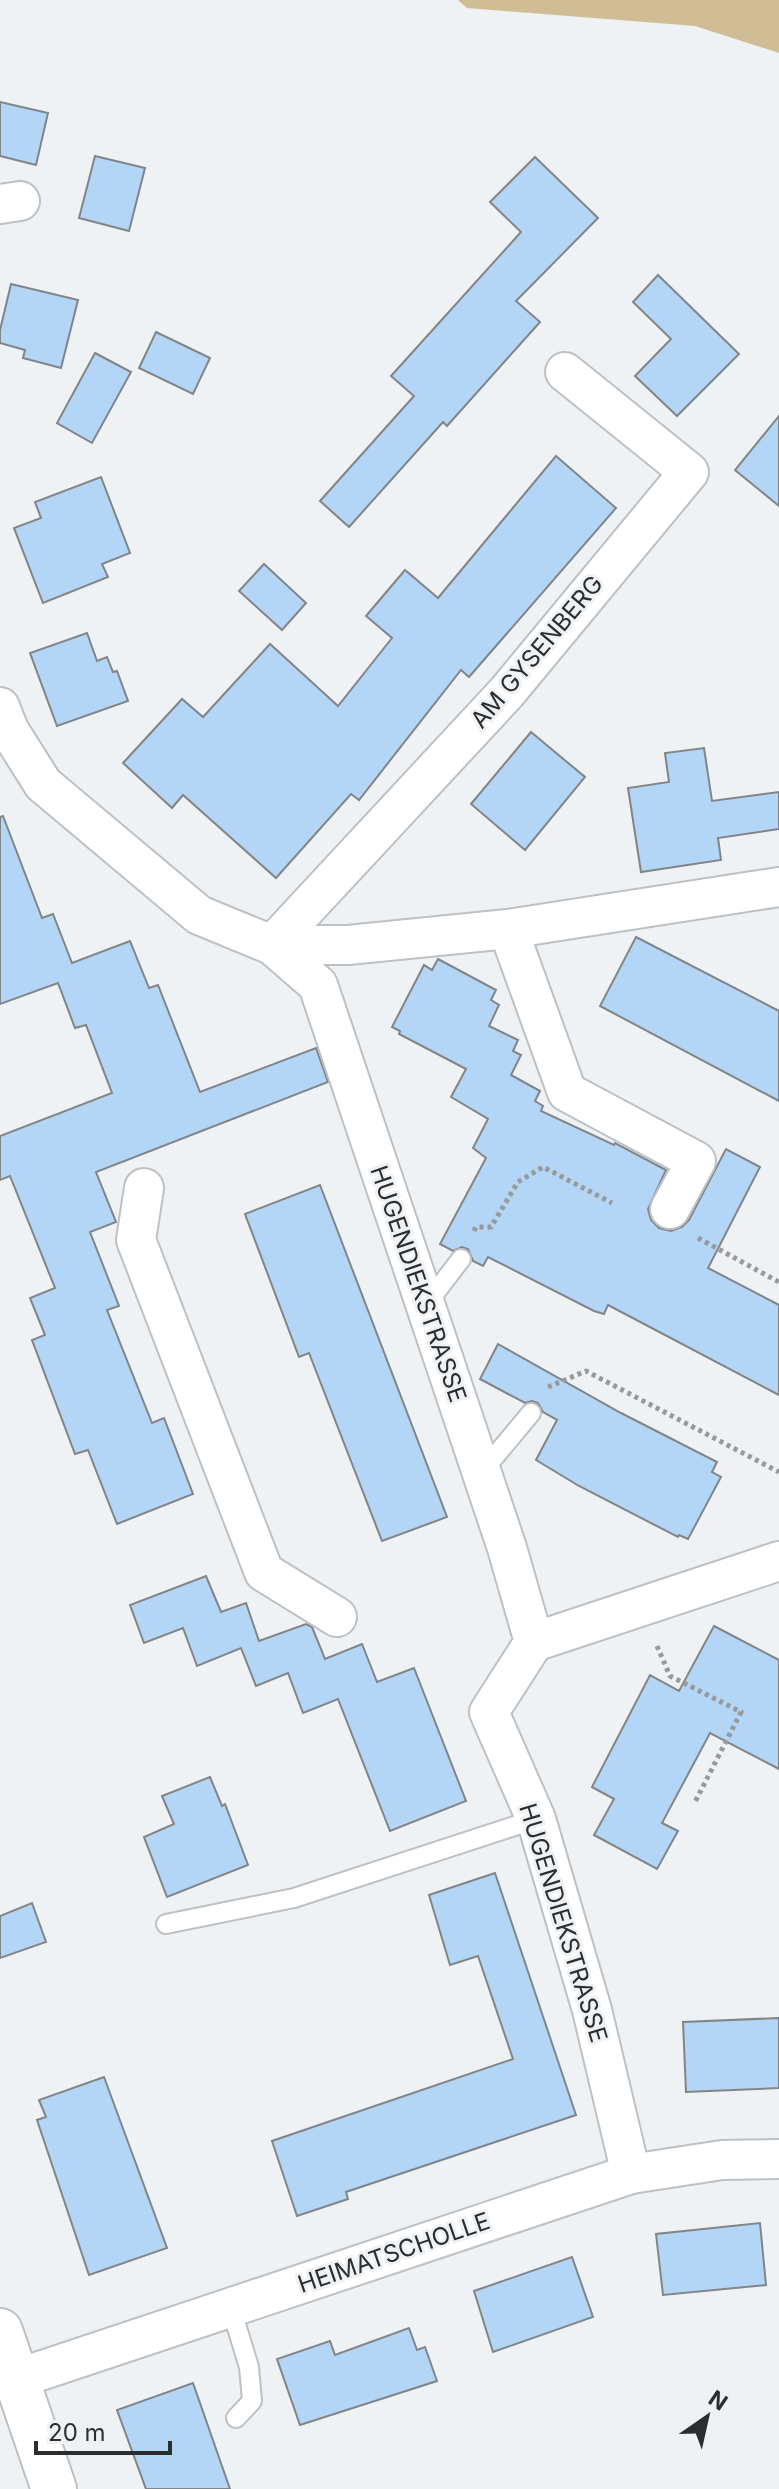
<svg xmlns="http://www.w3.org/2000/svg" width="779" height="2489" viewBox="0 0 779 2489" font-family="Inter,sans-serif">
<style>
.forest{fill:#d0bd95}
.building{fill:#b3d5f6;stroke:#828587;stroke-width:2}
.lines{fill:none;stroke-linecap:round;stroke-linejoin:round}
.service-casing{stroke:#bec1c3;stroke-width:22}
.minor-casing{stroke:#bec1c3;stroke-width:42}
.tertiary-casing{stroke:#bec1c3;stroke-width:48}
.path{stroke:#97999b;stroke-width:5;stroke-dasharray:4 4;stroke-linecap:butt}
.service{stroke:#fff;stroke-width:18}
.minor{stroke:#fff;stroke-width:38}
.tertiary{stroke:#fff;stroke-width:44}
.labels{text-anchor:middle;stroke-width:6;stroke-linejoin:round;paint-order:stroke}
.street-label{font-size:24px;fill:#2c2d2e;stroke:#eff2f5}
</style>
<rect width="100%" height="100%" fill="#eff2f5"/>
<polygon class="forest" points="458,0 779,0 779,53 695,26 467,8"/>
<g class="building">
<polygon points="0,102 48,113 36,165 0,156"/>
<polygon points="95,156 145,168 129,231 79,218"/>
<polygon points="535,157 598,218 516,301 540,322 447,426 443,422 349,527 320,501 414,396 391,376 521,232 490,202"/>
<polygon points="658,275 739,354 677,416 635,376 671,339 633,302"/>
<polygon points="11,284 78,300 61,368 23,358 25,350 0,343 0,330"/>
<polygon points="156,332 210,358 193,394 139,368"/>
<polygon points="95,353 131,372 92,443 57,423"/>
<polygon points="779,416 779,506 735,470"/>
<polygon points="556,456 616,508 469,677 461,670 359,800 351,794 276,878 183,795 172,808 123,763 182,699 203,717 270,644 338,706 392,638 366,616 405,570 438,598"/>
<polygon points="101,477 130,553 102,564 108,577 43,603 14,528 41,518 35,502"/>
<polygon points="264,564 306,603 282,630 239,591"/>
<polygon points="87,633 97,661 107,657 113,672 117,671 128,701 57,726 30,653"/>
<polygon points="531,732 585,777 525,850 471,804"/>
<polygon points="704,748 712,801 779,792 779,829 718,838 721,860 641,872 628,788 669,782 665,753"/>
<polygon points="3,816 42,918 53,914 72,963 130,941 149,988 158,985 200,1092 316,1048 328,1082 96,1172 116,1222 90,1232 119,1306 107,1310 152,1423 164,1418 193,1494 117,1524 88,1450 75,1454 32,1340 45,1335 30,1298 55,1288 10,1176 0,1180 0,1136 112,1093 86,1025 75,1028 58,983 0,1004 0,817"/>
<polygon points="636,937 779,1011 779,1101 600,1006"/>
<polygon points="438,959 496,990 491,1000 499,1005 489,1026 518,1040 513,1051 521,1055 511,1075 540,1091 535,1101 543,1106 541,1111 614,1145 615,1143 666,1170 648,1209 651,1220 659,1228 671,1231 682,1227 689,1220 726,1149 760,1167 708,1268 779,1305 779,1395 608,1305 604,1314 594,1311 488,1257 483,1266 473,1261 468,1249 462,1247 453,1251 440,1244 486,1158 473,1148 488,1119 451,1097 466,1069 399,1034 400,1031 392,1027 424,965 432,970"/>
<polygon points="320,1185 447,1517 382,1541 309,1353 299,1357 245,1214"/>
<polygon points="498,1344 621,1413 717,1462 712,1472 721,1477 688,1539 679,1535 678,1537 579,1486 536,1460 557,1420 543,1412 538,1403 532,1401 525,1403 480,1379"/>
<polygon points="206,1576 221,1612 246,1603 259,1641 306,1624 312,1627 325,1659 362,1644 377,1682 414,1668 466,1801 390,1831 338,1699 303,1713 288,1673 256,1686 241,1648 197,1666 183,1628 144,1643 130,1605"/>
<polygon points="714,1626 779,1660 779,1769 710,1733 662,1823 678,1831 657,1869 594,1835 614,1799 592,1787 650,1675 679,1691"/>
<polygon points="210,1777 222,1806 225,1804 248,1865 167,1897 144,1837 174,1824 162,1796"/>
<polygon points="495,1873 576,2115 346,2192 348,2199 297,2216 272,2141 513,2059 478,1956 450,1965 429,1895"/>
<polygon points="32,1903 46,1942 0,1958 0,1916"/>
<polygon points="779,2018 779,2088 686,2092 683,2022"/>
<polygon points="104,2077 167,2248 89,2275 37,2120 46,2117 39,2100"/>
<polygon points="760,2223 766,2285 663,2295 656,2234"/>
<polygon points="572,2257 593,2317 493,2352 474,2291"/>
<polygon points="409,2328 417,2350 425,2347 437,2381 300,2425 277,2359 330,2341 335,2355"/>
<polygon points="193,2383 230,2489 146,2489 117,2410"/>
</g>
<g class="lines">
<g class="service-casing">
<g id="service">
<polyline points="425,1306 461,1259"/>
<polyline points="481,1473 531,1413"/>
<polyline points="166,1924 294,1898 536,1819"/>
<polyline points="231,2308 249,2367 252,2401 236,2418"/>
</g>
</g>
<g class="minor-casing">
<g id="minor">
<polyline points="0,204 20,201"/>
<polyline points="565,372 689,472 507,692 272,945 318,985 507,1548 534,1642 489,1712 536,1819 592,2010 631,2174"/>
<polyline points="0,707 9,730 43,784 199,915 272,945 348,945 508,929 779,887"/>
<polyline points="508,929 567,1092 696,1161 670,1209"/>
<polyline points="144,1188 136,1240 264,1572 337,1617"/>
<polyline points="534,1642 779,1561"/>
<polyline points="16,2379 631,2174 722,2160 779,2159"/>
</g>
</g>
<g class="tertiary-casing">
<polyline id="tertiary" points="0,2331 54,2489"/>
</g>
<g class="path">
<polyline points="474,1231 476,1227 491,1227 518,1182 543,1167 612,1203"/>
<polyline points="698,1238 779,1282"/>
<polyline points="548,1387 586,1371 779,1472"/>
<polyline points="657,1646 670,1676 741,1712 694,1804"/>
</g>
<use href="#service" class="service"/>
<use href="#minor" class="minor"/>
<use href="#tertiary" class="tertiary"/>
</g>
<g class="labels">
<g class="street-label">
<text transform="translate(537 652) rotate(-50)" y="8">AM GYSENBERG</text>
<text transform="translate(418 1284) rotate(71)" y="8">HUGENDIEKSTRASSE</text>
<text transform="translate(563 1923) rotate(73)" y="8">HUGENDIEKSTRASSE</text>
<text transform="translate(394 2253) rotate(-19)" y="8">HEIMATSCHOLLE</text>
</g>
</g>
<g transform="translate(707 2417) rotate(34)" stroke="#eff2f5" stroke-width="6" paint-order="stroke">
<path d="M0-6L14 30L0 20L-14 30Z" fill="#2c2d2e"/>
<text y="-12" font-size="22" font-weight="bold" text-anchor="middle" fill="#2c2d2e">N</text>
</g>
<path d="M36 2441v12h134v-12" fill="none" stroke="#2c2d2e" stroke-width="4"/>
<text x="48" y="2441" font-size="24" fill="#2c2d2e" stroke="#eff2f5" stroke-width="6" paint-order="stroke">20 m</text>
</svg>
